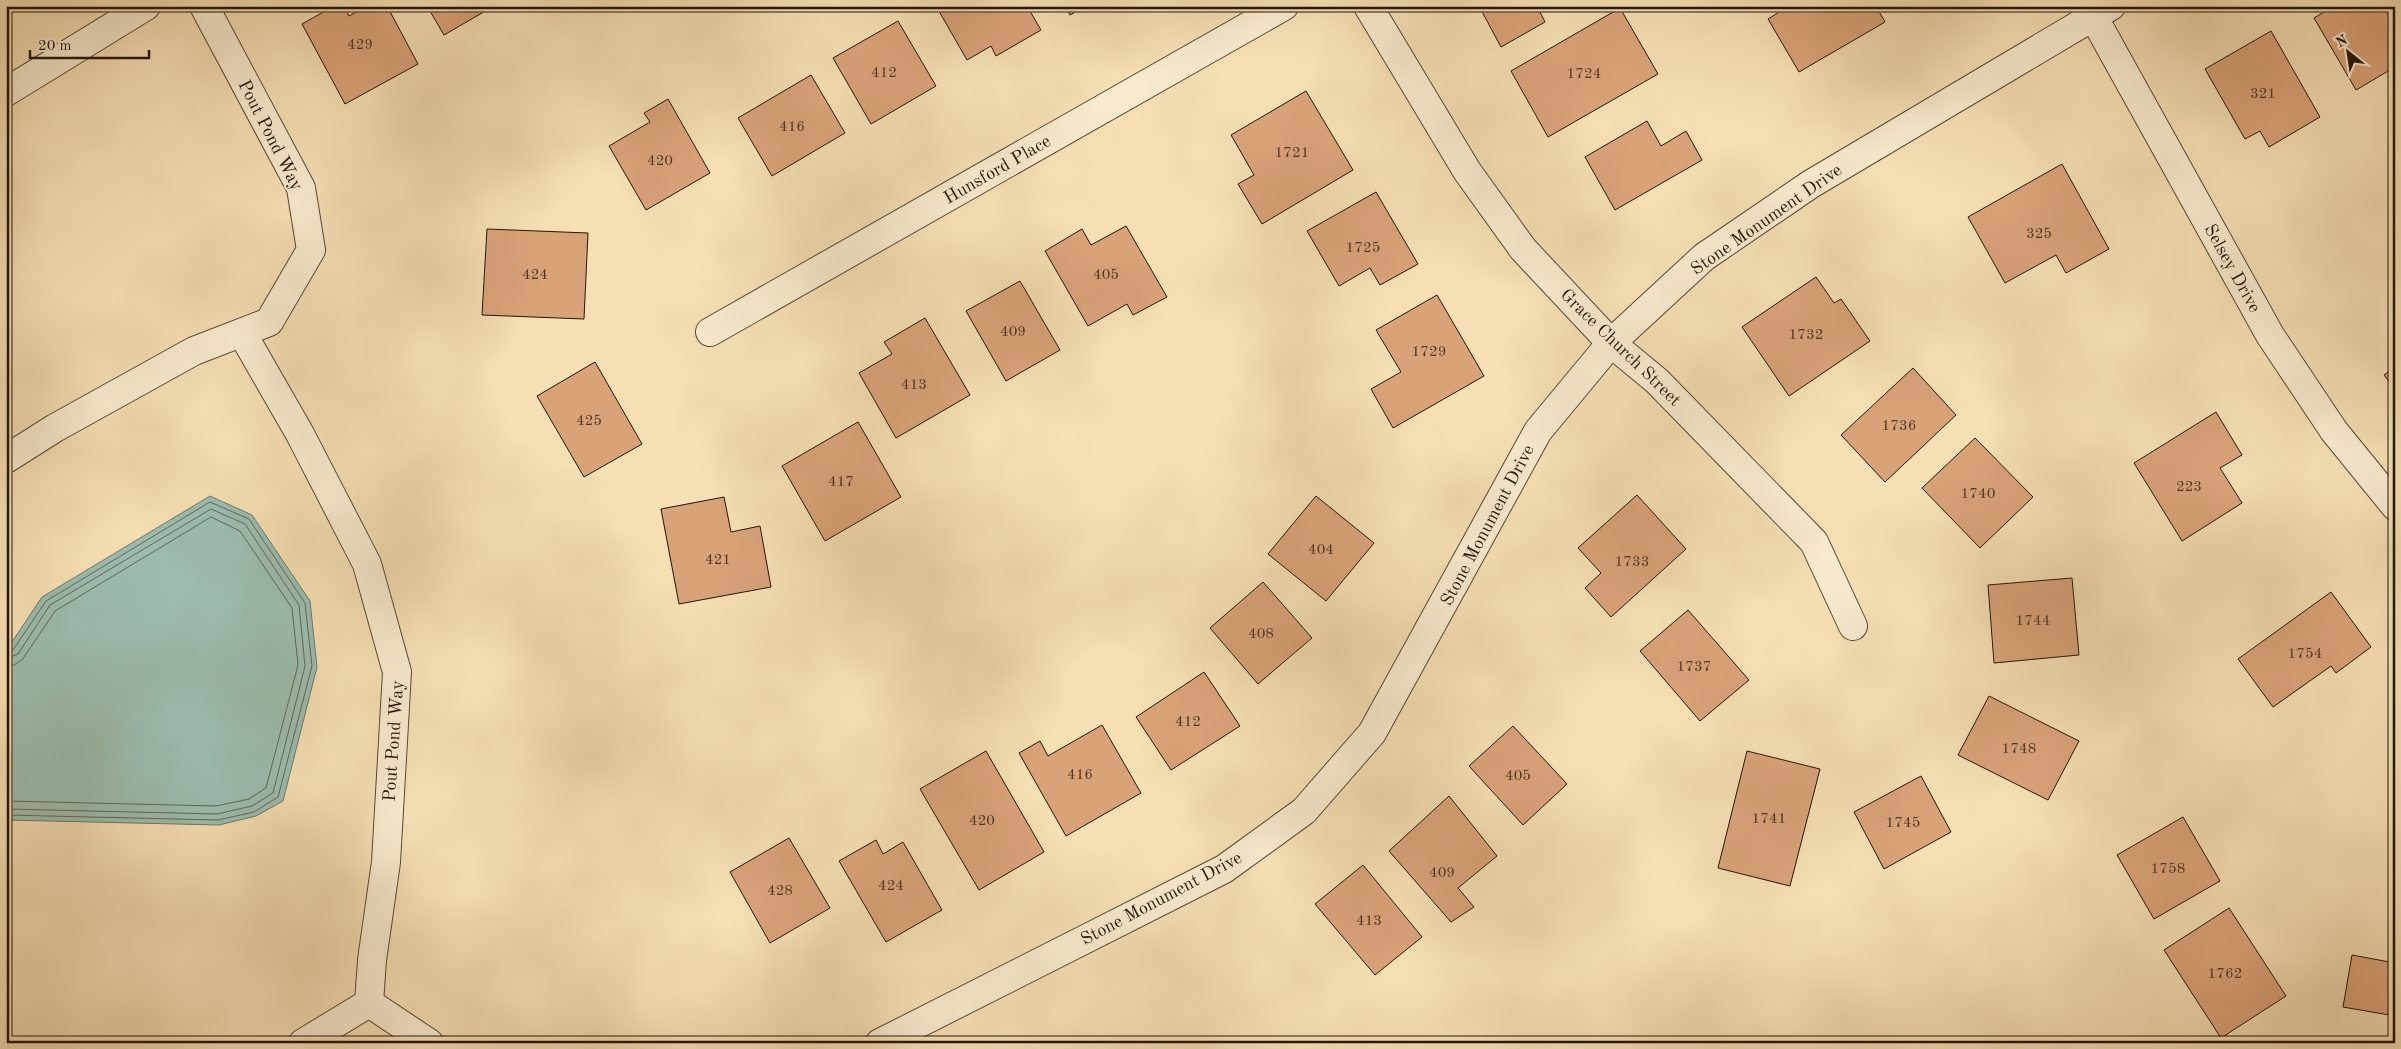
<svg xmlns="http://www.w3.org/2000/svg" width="2401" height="1049" viewBox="0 0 2401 1049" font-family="'Old Standard TT',serif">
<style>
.water{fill:#9cbcae;stroke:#6c796b}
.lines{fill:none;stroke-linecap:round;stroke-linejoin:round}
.shore{stroke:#60685a;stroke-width:1}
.building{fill:#d9a37a;stroke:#241406}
.street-casing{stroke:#584731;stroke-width:30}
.street{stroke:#f8eace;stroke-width:28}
.labels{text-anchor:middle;stroke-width:4;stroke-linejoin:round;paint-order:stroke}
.number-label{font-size:15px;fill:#513823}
.street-label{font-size:18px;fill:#241406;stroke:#f8eace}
</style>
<rect width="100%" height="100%" fill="#f5dfb3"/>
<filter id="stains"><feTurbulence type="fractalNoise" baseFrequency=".004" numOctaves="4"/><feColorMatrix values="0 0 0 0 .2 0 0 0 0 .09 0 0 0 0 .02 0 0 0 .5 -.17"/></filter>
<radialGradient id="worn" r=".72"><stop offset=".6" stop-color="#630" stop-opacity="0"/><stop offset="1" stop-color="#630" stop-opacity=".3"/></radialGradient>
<polygon class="water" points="210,496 252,515 310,601 317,667 283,801 256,816 219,825 6,820 6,651 42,597"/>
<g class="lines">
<g class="shore">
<polyline points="6,653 13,650 46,601 210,502 249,519 305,603 312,666 278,797 254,812 218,820 6,815"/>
<polyline points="6,659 18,654 50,605 211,509 245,524 299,605 305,666 273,793 252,806 217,814 6,809"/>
<polyline points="6,666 14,665 22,660 55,611 211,517 240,531 292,608 298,665 266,788 249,799 216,806 6,801"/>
</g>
</g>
<g class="building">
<polygon points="334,6 344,6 349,16 367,6 387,6 418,64 345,104 302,24"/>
<polygon points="427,6 494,6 444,35"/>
<polygon points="936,6 1027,6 1041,30 996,56 991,46 967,60"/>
<polygon points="1065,6 1086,6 1070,15"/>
<polygon points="1479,6 1537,6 1545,22 1501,47"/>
<polygon points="1789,6 1876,6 1885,22 1799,72 1768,19"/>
<polygon points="2334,6 2391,6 2395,13 2395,67 2356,90 2314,18"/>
<polygon points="1620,8 1658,74 1548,137 1511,71"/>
<polygon points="898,21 936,86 871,124 833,58"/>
<polygon points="2271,31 2320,117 2269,147 2260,131 2245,139 2205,69"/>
<polygon points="811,75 845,133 772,176 738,118"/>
<polygon points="1306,91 1353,170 1262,224 1238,184 1254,175 1231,135"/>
<polygon points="668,99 710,173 646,210 609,146 650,122 644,113"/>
<polygon points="1647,121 1661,146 1686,131 1702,160 1615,210 1585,157"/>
<polygon points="2062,164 2109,249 2066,273 2056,255 2005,283 1968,217"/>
<polygon points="1376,192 1418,264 1380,285 1370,268 1339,286 1307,231"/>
<polygon points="1126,226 1167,297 1133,315 1127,304 1088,326 1045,251 1082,229 1091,245"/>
<polygon points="487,229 588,233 584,319 482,315"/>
<polygon points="1816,277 1834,303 1841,299 1870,341 1789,396 1742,327"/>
<polygon points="1020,281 1060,350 1006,381 966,311"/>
<polygon points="1437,295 1484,376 1393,428 1371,389 1401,372 1376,330"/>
<polygon points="925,318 970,395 896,438 859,373 892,354 884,342"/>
<polygon points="595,362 642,444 584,477 537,396"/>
<polygon points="2395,367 2395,390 2384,375"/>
<polygon points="1913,368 1956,415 1885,482 1841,435"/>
<polygon points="2216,412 2242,455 2220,468 2242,503 2182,541 2134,463"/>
<polygon points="858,422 901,497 825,541 782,466"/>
<polygon points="1975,438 2033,497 1980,548 1922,488"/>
<polygon points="1637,495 1686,549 1611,617 1585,588 1601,573 1578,548"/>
<polygon points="1316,496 1374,543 1326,601 1268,554"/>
<polygon points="724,497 731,532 760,526 771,587 679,604 661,509"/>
<polygon points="2072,578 2079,655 1994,663 1988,585"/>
<polygon points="1263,582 1312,638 1258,684 1210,628"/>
<polygon points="2331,592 2371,647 2336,673 2331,666 2273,707 2238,659"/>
<polygon points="1688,610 1749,680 1700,721 1640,651"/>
<polygon points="1204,672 1240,726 1171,770 1136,717"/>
<polygon points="1989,696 2079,741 2048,800 1958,755"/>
<polygon points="1102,725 1141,793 1066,836 1019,753 1040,741 1048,756"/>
<polygon points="1513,726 1567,784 1523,825 1469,766"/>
<polygon points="986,751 1044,852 979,890 920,789"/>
<polygon points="1747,751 1820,769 1790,886 1718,868"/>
<polygon points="1921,776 1951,832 1884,869 1854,812"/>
<polygon points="1449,796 1497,856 1458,888 1474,907 1451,922 1389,851"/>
<polygon points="2183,817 2220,881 2154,919 2117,855"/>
<polygon points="789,838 830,908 770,943 730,872"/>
<polygon points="876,840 883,854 903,842 942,910 886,942 839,861"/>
<polygon points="1363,865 1422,937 1375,975 1315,904"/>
<polygon points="2229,908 2286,996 2221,1038 2164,950"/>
<polygon points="2352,955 2395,963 2395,1016 2343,1007"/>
</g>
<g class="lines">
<g class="street-casing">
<g id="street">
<polyline points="1368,6 1467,171 1523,249 1611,343 1657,381 1814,542 1853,626"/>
<polyline points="2093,16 2270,335 2334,431 2395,506"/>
<polyline points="6,92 146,6"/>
<polyline points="710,332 1284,6"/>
<polyline points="242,333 300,434 367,564 397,672 386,862 372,960 369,1003"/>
<polyline points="6,459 55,428 194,351 269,322 311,250 301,188 204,6"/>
<polyline points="369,1003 429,1043"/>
<polyline points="303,1043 369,1003"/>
<polyline points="880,1043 1224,869 1304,811 1372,733 1538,431 1611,343 1704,257 1811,184 2111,6"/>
</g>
</g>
<use href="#street" class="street"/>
</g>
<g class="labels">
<g class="number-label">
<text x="360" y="49">429</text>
<text x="884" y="77">412</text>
<text x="1584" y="78">1724</text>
<text x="2263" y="98">321</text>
<text x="792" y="131">416</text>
<text x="1292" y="157">1721</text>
<text x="660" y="165">420</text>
<text x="2039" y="238">325</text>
<text x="1363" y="252">1725</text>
<text x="535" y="279">424</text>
<text x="1106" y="279">405</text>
<text x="1013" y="336">409</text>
<text x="1806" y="339">1732</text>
<text x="1429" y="356">1729</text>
<text x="914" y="389">413</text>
<text x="589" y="425">425</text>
<text x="1899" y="430">1736</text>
<text x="841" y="486">417</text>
<text x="2189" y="491">223</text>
<text x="1978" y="498">1740</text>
<text x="1321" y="554">404</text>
<text x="718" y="564">421</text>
<text x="1632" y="566">1733</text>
<text x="2033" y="625">1744</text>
<text x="1261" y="638">408</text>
<text x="2305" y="658">1754</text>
<text x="1694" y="671">1737</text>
<text x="1188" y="726">412</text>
<text x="2019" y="753">1748</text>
<text x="1080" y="779">416</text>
<text x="1518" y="780">405</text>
<text x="1769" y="823">1741</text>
<text x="982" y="825">420</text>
<text x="1903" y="827">1745</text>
<text x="2168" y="873">1758</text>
<text x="1442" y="877">409</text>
<text x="891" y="890">424</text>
<text x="780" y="895">428</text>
<text x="1369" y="925">413</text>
<text x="2225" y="978">1762</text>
</g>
<g class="street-label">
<text transform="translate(271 135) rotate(63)" y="6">Pout Pond Way</text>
<text transform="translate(997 169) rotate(-30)" y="6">Hunsford Place</text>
<text transform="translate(1766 219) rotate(-35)" y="6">Stone Monument Drive</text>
<text transform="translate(2233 268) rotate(61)" y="6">Selsey Drive</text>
<text transform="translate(1621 347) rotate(44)" y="6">Grace Church Street</text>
<text transform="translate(1487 525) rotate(-62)" y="6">Stone Monument Drive</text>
<text transform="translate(393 741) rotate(-86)" y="6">Pout Pond Way</text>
<text transform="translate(1161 898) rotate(-28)" y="6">Stone Monument Drive</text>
</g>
</g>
<rect width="2401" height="1049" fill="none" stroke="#f5dfb3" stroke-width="25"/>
<rect x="8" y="8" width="2386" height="1034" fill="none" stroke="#241406" stroke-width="2.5"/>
<rect x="12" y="12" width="2376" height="1024" fill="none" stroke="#241406"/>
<g transform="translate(2348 52) rotate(330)" stroke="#f8eace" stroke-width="4" paint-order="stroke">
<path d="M0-4L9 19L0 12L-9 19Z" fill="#241406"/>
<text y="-8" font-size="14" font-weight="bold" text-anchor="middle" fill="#241406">N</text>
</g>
<path d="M30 50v8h119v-8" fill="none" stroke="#241406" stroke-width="2.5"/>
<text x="38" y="50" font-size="15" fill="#241406" stroke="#f8eace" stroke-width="4" paint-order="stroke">20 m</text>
<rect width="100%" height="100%" filter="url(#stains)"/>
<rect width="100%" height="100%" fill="url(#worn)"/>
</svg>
